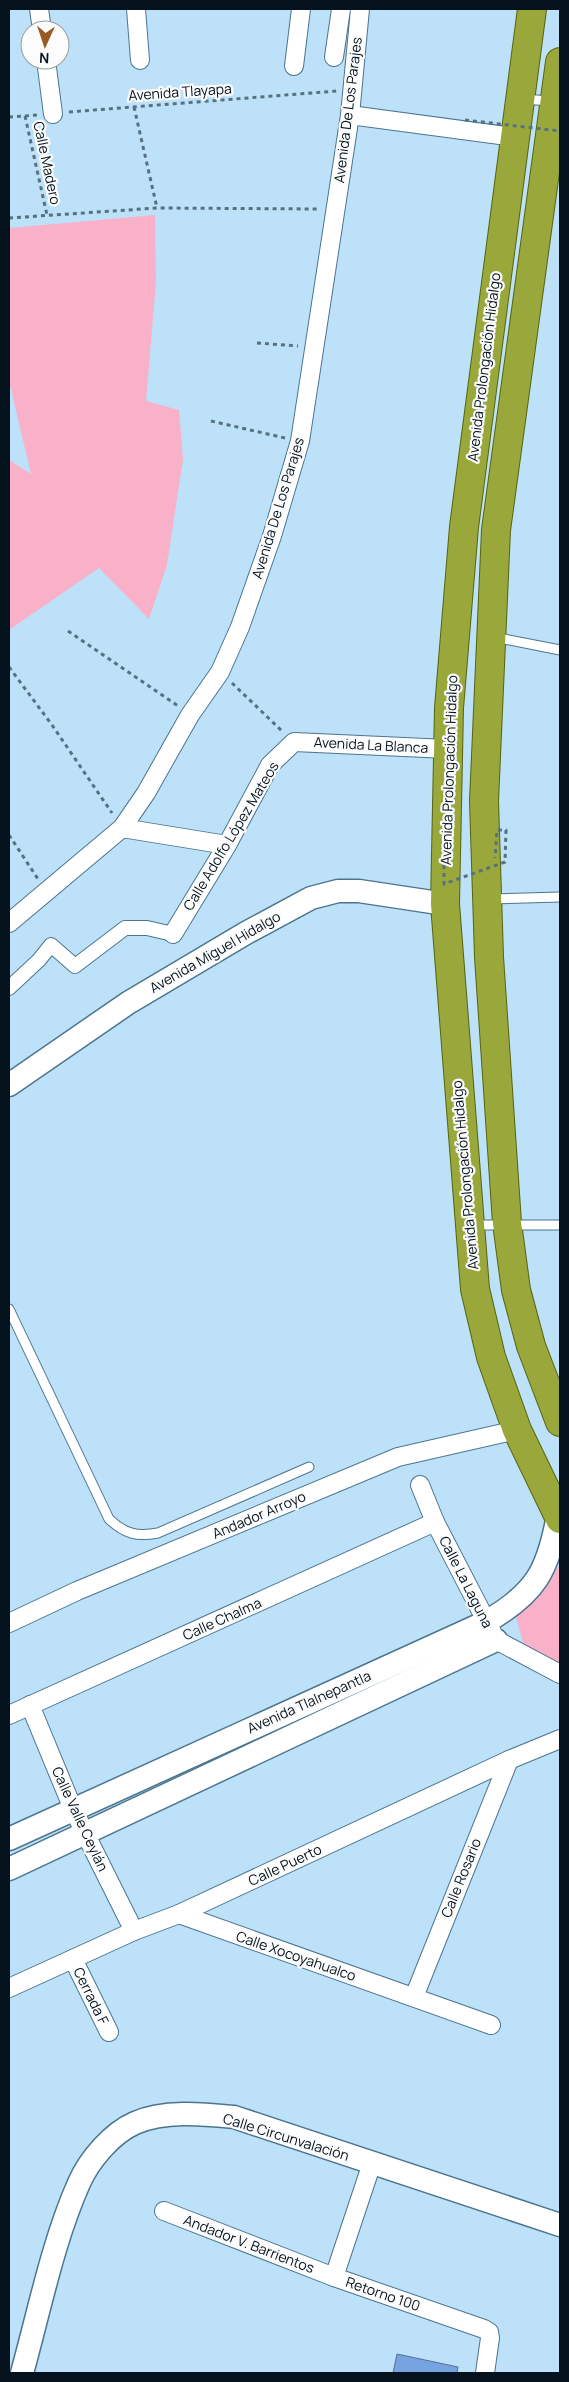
<svg xmlns="http://www.w3.org/2000/svg" width="569" height="2382" viewBox="0 0 569 2382" font-family="Manrope,sans-serif">
<style>
.green{fill:#f9b1ca}
.building{fill:#77a3e1;stroke:#576f92}
.lines{fill:none;stroke-linecap:round;stroke-linejoin:round}
.service-casing{stroke:#4b758f;stroke-width:11}
.pedestrian-casing{stroke:#4b758f;stroke-width:16}
.minor-casing{stroke:#4b758f;stroke-width:20}
.tertiary-casing{stroke:#4b758f;stroke-width:25}
.trunk-casing{stroke:#55650f;stroke-width:30}
.path{stroke:#587181;stroke-width:3;stroke-dasharray:4 4;stroke-linecap:butt}
.service{stroke:#fff;stroke-width:9}
.pedestrian{stroke:#fff;stroke-width:14}
.minor{stroke:#fff;stroke-width:18}
.tertiary{stroke:#fff;stroke-width:22}
.trunk{stroke:#9aa73a;stroke-width:28}
.path-bridge{stroke:#587181;stroke-width:3;stroke-dasharray:4 4;stroke-linecap:butt}
.labels{text-anchor:middle;stroke-width:4.5;stroke-linejoin:round;paint-order:stroke}
.street-label{font-size:14px;fill:#03121c;stroke:#fcfcfc}
</style>
<rect width="100%" height="100%" fill="#bde1f8"/>
<g class="green">
<polygon points="155,215 156,282 146,401 179,410 183,459 167,565 149,619 99,568 9,630 9,460 31,474 9,381 9,228"/>
<polygon points="560,1565 560,1664 523,1643 516,1617"/>
</g>
<polygon class="building" points="397,2354 458,2367 457,2373 393,2373"/>
<g class="lines">
<g class="service-casing">
<g id="service">
<polyline points="522,99 551,101"/>
<polyline points="494,637 560,650"/>
<polyline points="489,899 560,897"/>
<polyline points="474,1225 560,1225"/>
<path d="M9,1309L109,1519C125,1534 137,1537 158,1533L309,1467"/>
</g>
</g>
<g class="pedestrian-casing">
<polyline id="pedestrian" points="9,988 39,960 51,945 75,966 125,928 147,928 173,934"/>
</g>
<g class="minor-casing">
<g id="minor">
<polyline points="39,9 42,30"/>
<polyline points="136,9 140,60"/>
<polyline points="334,57 341,9"/>
<polyline points="46,60 53,114"/>
<polyline points="294,66 301,9"/>
<polyline points="350,115 514,137"/>
<polyline points="122,828 227,845"/>
<polyline points="9,923 122,828 146,793 190,715 220,672 240,627 272,536 300,441 350,115 360,9"/>
<polyline points="173,934 227,845 270,765 294,742 448,749"/>
<polyline points="420,1485 435,1522 496,1640 560,1674"/>
<polyline points="9,1623 77,1591 398,1457 517,1430"/>
<polyline points="30,1705 73,1809 134,1931"/>
<polyline points="9,1715 435,1522"/>
<polyline points="179,1914 491,2025"/>
<polyline points="73,1959 109,2032"/>
<polyline points="9,1988 134,1931 179,1914 509,1760 560,1739"/>
<polyline points="414,1997 509,1760"/>
<polyline points="164,2211 334,2277 484,2329 489,2332 490,2338 485,2373"/>
<polyline points="334,2277 372,2163"/>
</g>
</g>
<g class="tertiary-casing">
<g id="tertiary">
<polyline points="9,1085 128,1003 246,933 311,898 338,891 359,891 445,904"/>
<path d="M9,1839L486,1622C536,1593 548,1571 558,1515"/>
<polyline points="9,1869 496,1640"/>
<path d="M22,2373C39,2312 53,2241 79,2183C89,2160 112,2133 135,2123C164,2110 203,2114 234,2117L560,2225"/>
</g>
</g>
<g class="trunk-casing">
<g id="trunk">
<polyline points="532,9 464,527 449,708 445,904 475,1289 491,1357 517,1430 560,1519"/>
<polyline points="560,62 496,530 484,801 489,957 507,1223 516,1290 531,1346 560,1422"/>
</g>
</g>
<g class="path">
<polyline points="134,107 157,208"/>
<polyline points="69,112 337,91"/>
<polyline points="25,116 47,215"/>
<polyline points="9,117 38,115"/>
<polyline points="9,218 157,208 319,209"/>
<polyline points="257,343 298,346"/>
<polyline points="211,421 285,438"/>
<polyline points="68,631 178,706"/>
<polyline points="9,667 52,725 112,813"/>
<polyline points="232,683 283,732"/>
<polyline points="9,835 38,879"/>
</g>
<use href="#service" class="service"/>
<use href="#pedestrian" class="pedestrian"/>
<use href="#minor" class="minor"/>
<use href="#tertiary" class="tertiary"/>
<use href="#trunk" class="trunk"/>
<g class="path-bridge">
<polyline points="465,120 560,131"/>
<polyline points="444,841 444,884 505,862 506,830 497,830 495,858"/>
</g>
</g>
<g class="labels">
<g class="street-label">
<text transform="translate(180 92) rotate(-4)" y="5">Avenida Tlayapa</text>
<text transform="translate(348 110) rotate(-83)" y="5">Avenida De Los Parajes</text>
<text transform="translate(47 163) rotate(78)" y="5">Calle Madero</text>
<text transform="translate(484 367) rotate(-83)" y="5">Avenida Prolongación Hidalgo</text>
<text transform="translate(278 508) rotate(-73)" y="5">Avenida De Los Parajes</text>
<text transform="translate(371 745) rotate(3)" y="5">Avenida La Blanca</text>
<text transform="translate(449 770) rotate(-88)" y="5">Avenida Prolongación Hidalgo</text>
<text transform="translate(231 836) rotate(-59)" y="5">Calle Adolfo López Mateos</text>
<text transform="translate(215 952) rotate(-30)" y="5">Avenida Miguel Hidalgo</text>
<text transform="translate(465 1175) rotate(-95)" y="5">Avenida Prolongación Hidalgo</text>
<text transform="translate(259 1515) rotate(-23)" y="5">Andador Arroyo</text>
<text transform="translate(466 1582) rotate(63)" y="5">Calle La Laguna</text>
<text transform="translate(222 1619) rotate(-24)" y="5">Calle Chalma</text>
<text transform="translate(309 1702) rotate(-24)" y="5">Avenida Tlalnepantla</text>
<text transform="translate(80 1819) rotate(65)" y="5">Calle Valle Ceylán</text>
<text transform="translate(285 1865) rotate(-25)" y="5">Calle Puerto</text>
<text transform="translate(461 1878) rotate(-68)" y="5">Calle Rosario</text>
<text transform="translate(296 1956) rotate(19)" y="5">Calle Xocoyahualco</text>
<text transform="translate(91 1996) rotate(64)" y="5">Cerrada F</text>
<text transform="translate(286 2137) rotate(17)" y="5">Calle Circunvalación</text>
<text transform="translate(249 2244) rotate(21)" y="5">Andador V. Barrientos</text>
<text transform="translate(383 2294) rotate(19)" y="5">Retorno 100</text>
</g>
</g>
<rect width="569" height="2382" fill="none" stroke="#03121c" stroke-width="20"/>
<g transform="translate(45 45) rotate(183)"><circle r="24" fill="#fcfcfc" stroke="#989ea2"/>
<path d="M0-4L9 19L0 12L-9 19Z" fill="#995922"/>
<text y="-8" font-size="14" font-weight="bold" text-anchor="middle" fill="#03121c">N</text>
</g>
</svg>
